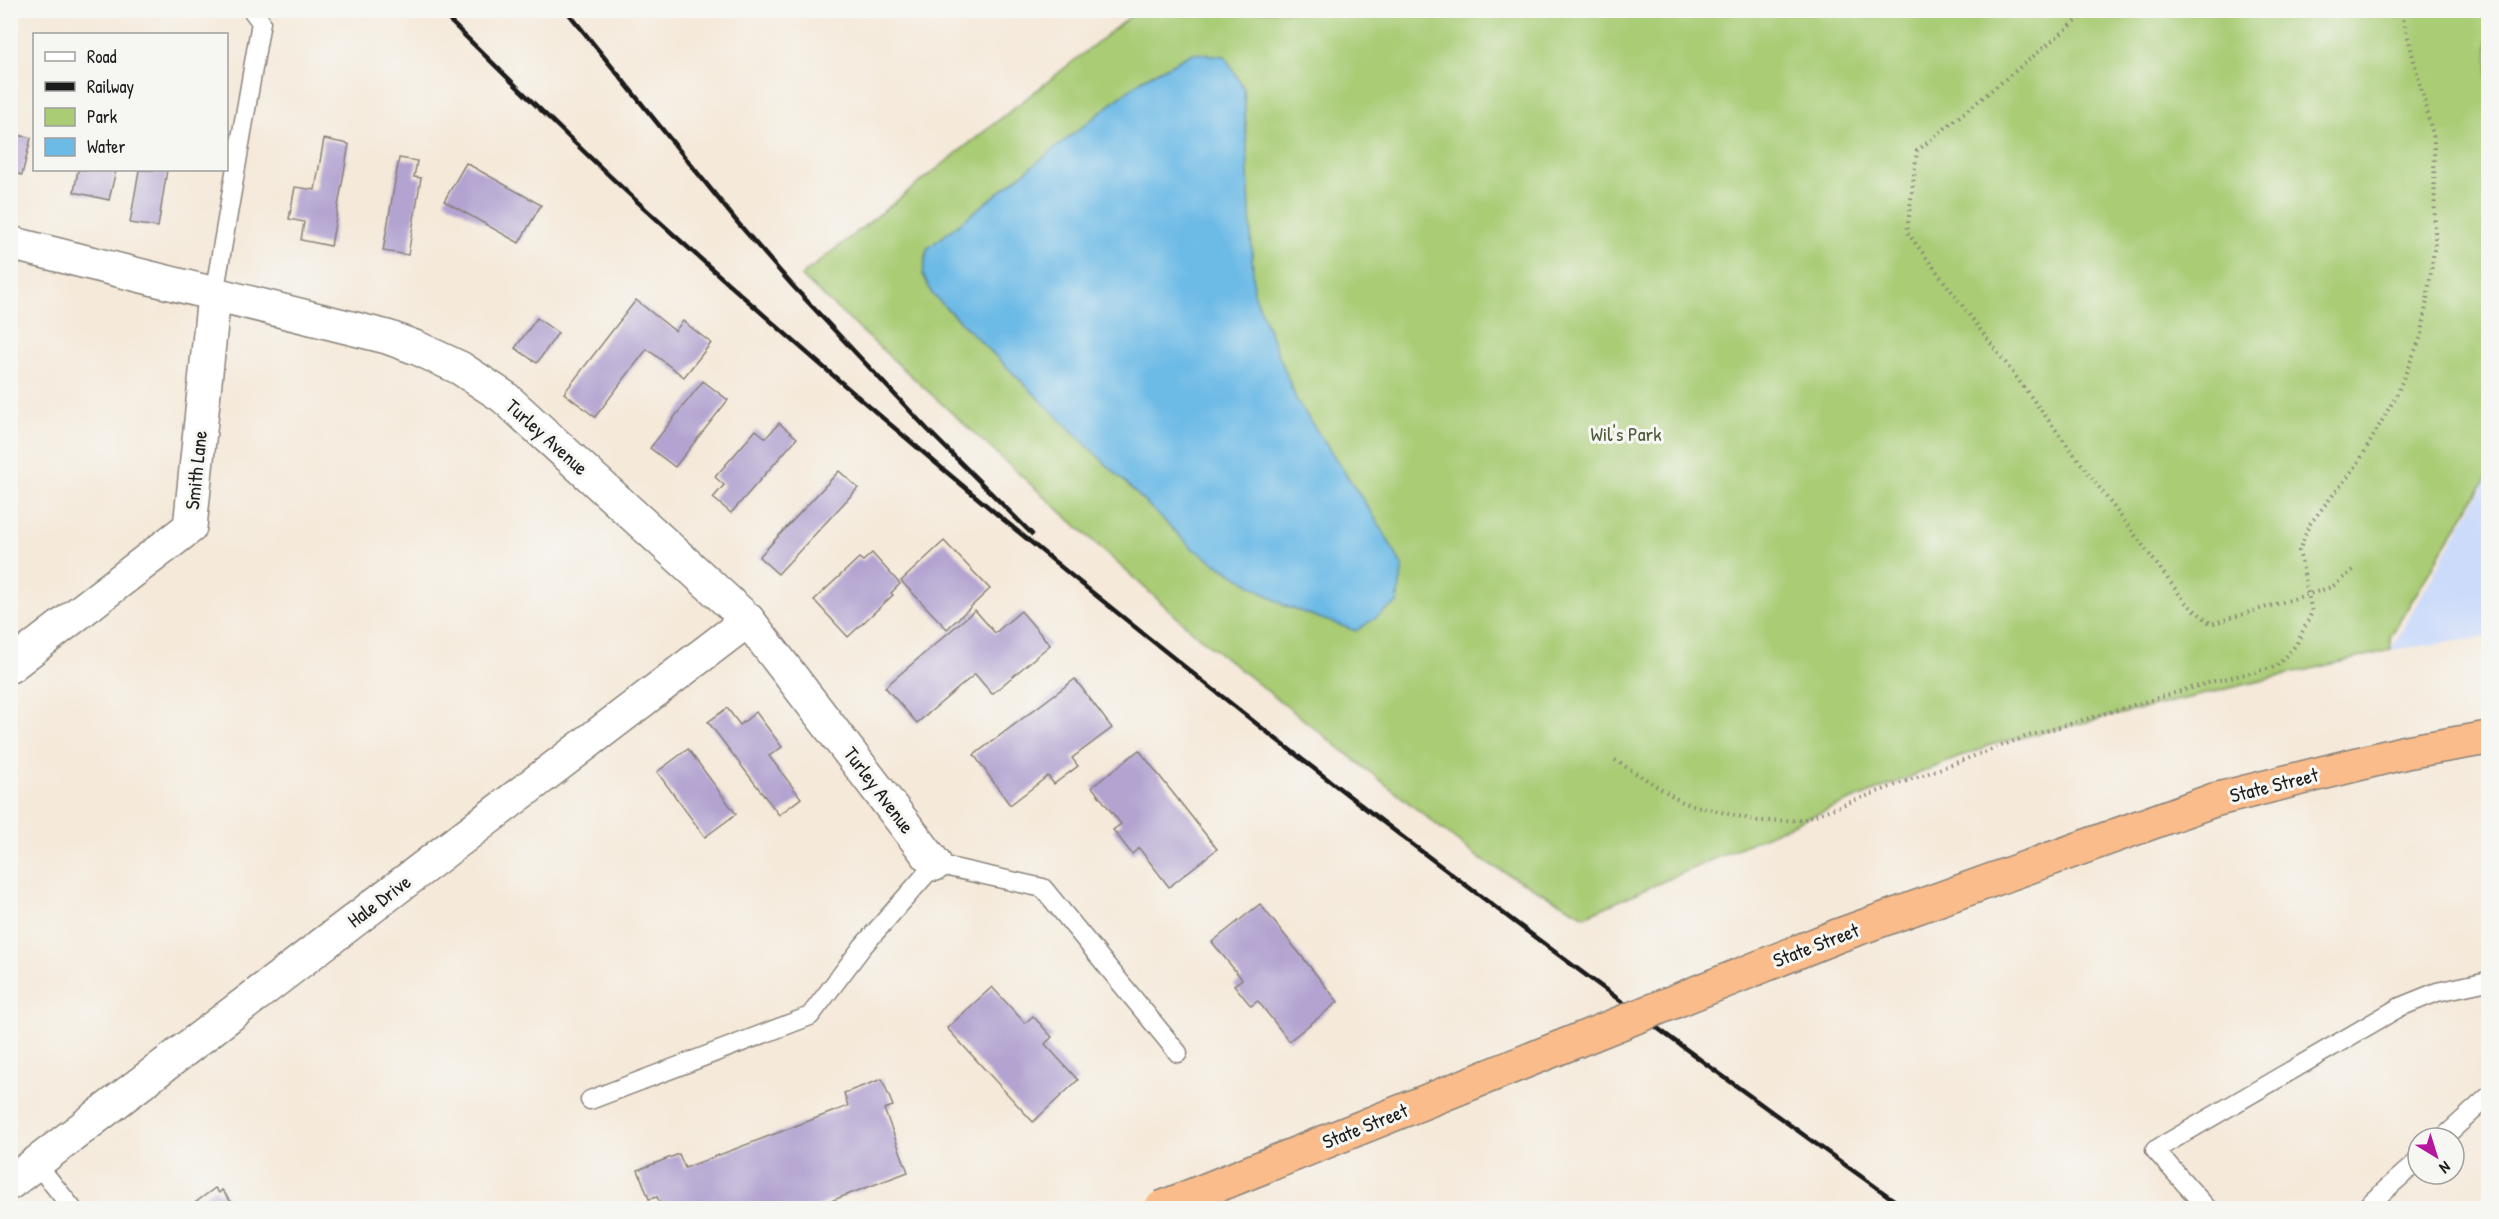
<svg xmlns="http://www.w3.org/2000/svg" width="2499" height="1219" viewBox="0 0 2499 1219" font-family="'Patrick Hand',sans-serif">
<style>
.built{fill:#ccdbfa}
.green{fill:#a9cc75;stroke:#627448;stroke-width:1.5}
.water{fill:#6cbae6;stroke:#446b81;stroke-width:1.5}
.building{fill:#b2a3d0}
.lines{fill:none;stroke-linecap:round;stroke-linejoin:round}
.service-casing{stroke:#88827a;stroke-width:21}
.minor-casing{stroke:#88827a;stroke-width:36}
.path{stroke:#88827a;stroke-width:4;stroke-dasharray:1.5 4.5;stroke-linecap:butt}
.service{stroke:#fff;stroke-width:18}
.minor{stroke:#fff;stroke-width:33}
.rail{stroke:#1c1c1c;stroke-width:4.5}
.primary-bridge-casing{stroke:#88827a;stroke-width:36;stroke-linecap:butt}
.primary-bridge{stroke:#f9bc8a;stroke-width:33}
.labels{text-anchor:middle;stroke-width:6;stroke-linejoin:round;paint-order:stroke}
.park-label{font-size:20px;fill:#4d5a3b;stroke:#f6f6f2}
.street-label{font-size:20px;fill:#1c1c1c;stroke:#f6f6f2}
</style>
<rect width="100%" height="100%" fill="#f6f6f2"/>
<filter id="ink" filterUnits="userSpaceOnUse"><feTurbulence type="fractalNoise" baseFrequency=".0167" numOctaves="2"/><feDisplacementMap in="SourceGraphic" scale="12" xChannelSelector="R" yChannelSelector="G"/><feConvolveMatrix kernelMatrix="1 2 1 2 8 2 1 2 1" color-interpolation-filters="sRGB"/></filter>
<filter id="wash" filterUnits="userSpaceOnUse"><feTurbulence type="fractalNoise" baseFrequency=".008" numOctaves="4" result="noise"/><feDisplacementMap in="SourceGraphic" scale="24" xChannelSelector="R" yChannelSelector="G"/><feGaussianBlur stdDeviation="1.35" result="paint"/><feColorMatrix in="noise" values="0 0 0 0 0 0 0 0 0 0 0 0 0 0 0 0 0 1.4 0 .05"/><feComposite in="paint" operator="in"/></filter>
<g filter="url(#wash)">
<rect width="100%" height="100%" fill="#f5e9d9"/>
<polygon class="built" points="2488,477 2488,637 2391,650"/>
<polygon class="green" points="1137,11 2488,11 2488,475 2390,637 2391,650 1990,745 1802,820 1585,916 1480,859 1199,637 801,276"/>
<polygon class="water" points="1193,53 1225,56 1244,89 1254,293 1297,401 1377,521 1403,567 1397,603 1356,631 1285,606 1193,549 932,294 923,274 927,249 1143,79"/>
<g id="blocks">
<g class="building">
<polygon points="10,133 31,138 22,175 10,172"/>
<polygon points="324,139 349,144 331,246 301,240 304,222 289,219 295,187 315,190"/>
<polygon points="399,158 417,161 414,177 421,178 408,255 383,251"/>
<polygon points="466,163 541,205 519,243 444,201"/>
<polygon points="78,170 116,170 109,200 74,192"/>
<polygon points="139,170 167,170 158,227 130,223"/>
<polygon points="636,300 675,331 683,321 711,343 684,377 647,349 595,417 564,393"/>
<polygon points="537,318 558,333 537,363 515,348"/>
<polygon points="703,381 728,400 675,467 650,448"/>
<polygon points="779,423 797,438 731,513 713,498 724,485 715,477 756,430 766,438"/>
<polygon points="839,471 858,488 778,574 759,557"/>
<polygon points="944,541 990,589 947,629 901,581"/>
<polygon points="872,553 900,584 891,593 893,595 848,637 814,600 859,558 863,561"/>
<polygon points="975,610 995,633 1021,611 1050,645 992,694 975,674 917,723 885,687"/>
<polygon points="1075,679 1112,728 1072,758 1078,766 1054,784 1048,776 1010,805 974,755"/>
<polygon points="727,708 740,725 756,712 782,747 769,756 801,798 779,815 708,722"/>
<polygon points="688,749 736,814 705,837 657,772"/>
<polygon points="1139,750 1217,849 1169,887 1139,848 1132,854 1113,830 1121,824 1092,787"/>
<polygon points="1260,904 1338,1002 1289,1041 1258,1001 1251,1006 1234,985 1242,979 1212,942"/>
<polygon points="992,987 1025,1023 1033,1016 1052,1037 1045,1044 1078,1080 1033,1122 947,1028"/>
<polygon points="882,1079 893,1106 884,1109 908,1172 812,1208 662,1208 657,1197 649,1199 638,1170 679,1154 685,1168 848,1106 844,1093"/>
<polygon points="215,1188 219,1193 222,1190 236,1208 188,1208"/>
</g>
</g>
</g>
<g filter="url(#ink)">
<use href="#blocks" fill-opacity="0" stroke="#88827a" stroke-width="1.5"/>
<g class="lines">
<g class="service-casing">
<g id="service">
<polyline points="214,295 261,22 252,10"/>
<polyline points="590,1100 810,1016 863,946 935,864 1043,888 1178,1053"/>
<polyline points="2443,1138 2488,1097"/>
<polyline points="36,1163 72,1208"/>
<polyline points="2207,1208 2155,1150 2400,1007 2437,992 2488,981"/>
<polyline points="2365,1208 2418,1161"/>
</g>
</g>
<g class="minor-casing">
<g id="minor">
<polyline points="10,243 387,337 417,348 460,368 504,397 748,620 935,864"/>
<polyline points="10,666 190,527 214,295"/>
<polyline points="10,1183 748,620"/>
</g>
</g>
<g class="path">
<polyline points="2090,10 1917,151 1907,232 2186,603 2211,624 2332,587 2356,568"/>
<polyline points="1615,760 1684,803 1758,821 1802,820 2025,737 2215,681 2276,667 2296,645 2312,612 2299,551 2309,525 2357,465 2396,396 2422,334 2435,243 2434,139 2401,10"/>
</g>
<use href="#service" class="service"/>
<use href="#minor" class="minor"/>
<g class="rail">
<path d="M439,10C509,79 579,149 652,215C1047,574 1471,897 1905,1208"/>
<polyline points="566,10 738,223 792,285 927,429 1032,534"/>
</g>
<g class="primary-bridge-casing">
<polyline id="primary-bridge" points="1161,1208 1837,936 2214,800 2406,752 2488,738"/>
</g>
<use href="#primary-bridge" class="primary-bridge"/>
</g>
</g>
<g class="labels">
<g class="park-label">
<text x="1626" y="441">Wil's Park</text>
</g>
<g class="street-label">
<text transform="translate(547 437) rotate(42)" y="7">Turley Avenue</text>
<text transform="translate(196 470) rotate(-84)" y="7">Smith Lane</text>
<text transform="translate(2274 785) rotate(-14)" y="7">State Street</text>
<text transform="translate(879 790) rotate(53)" y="7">Turley Avenue</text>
<text transform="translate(379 901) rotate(-37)" y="7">Hale Drive</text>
<text transform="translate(1816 945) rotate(-21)" y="7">State Street</text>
<text transform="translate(1365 1126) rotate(-22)" y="7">State Street</text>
</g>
</g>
<rect width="2499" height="1219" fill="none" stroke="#f6f6f2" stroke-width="36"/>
<rect x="33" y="33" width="195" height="138" fill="#f6f6f2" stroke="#9f9f9c" stroke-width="1.5"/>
<rect x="45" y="52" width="30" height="9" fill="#ffffff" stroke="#9f9f9c" stroke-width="1.5"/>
<text x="87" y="63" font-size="18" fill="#1c1c1c">Road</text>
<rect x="45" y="82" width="30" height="9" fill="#1c1c1c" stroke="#9f9f9c" stroke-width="1.5"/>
<text x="87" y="93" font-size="18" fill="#1c1c1c">Railway</text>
<rect x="45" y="108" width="30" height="18" fill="#a9cc75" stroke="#9f9f9c" stroke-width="1.5"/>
<text x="87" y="123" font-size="18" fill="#1c1c1c">Park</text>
<rect x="45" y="138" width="30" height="18" fill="#6cbae6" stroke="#9f9f9c" stroke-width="1.5"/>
<text x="87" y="153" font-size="18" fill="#1c1c1c">Water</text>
<g transform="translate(2436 1156) rotate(142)"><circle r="28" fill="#f6f6f2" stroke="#9f9f9c" stroke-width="1.5"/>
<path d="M0-4.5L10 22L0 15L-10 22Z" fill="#b5179e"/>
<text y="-9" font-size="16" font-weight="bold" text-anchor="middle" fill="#1c1c1c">N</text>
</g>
</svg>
